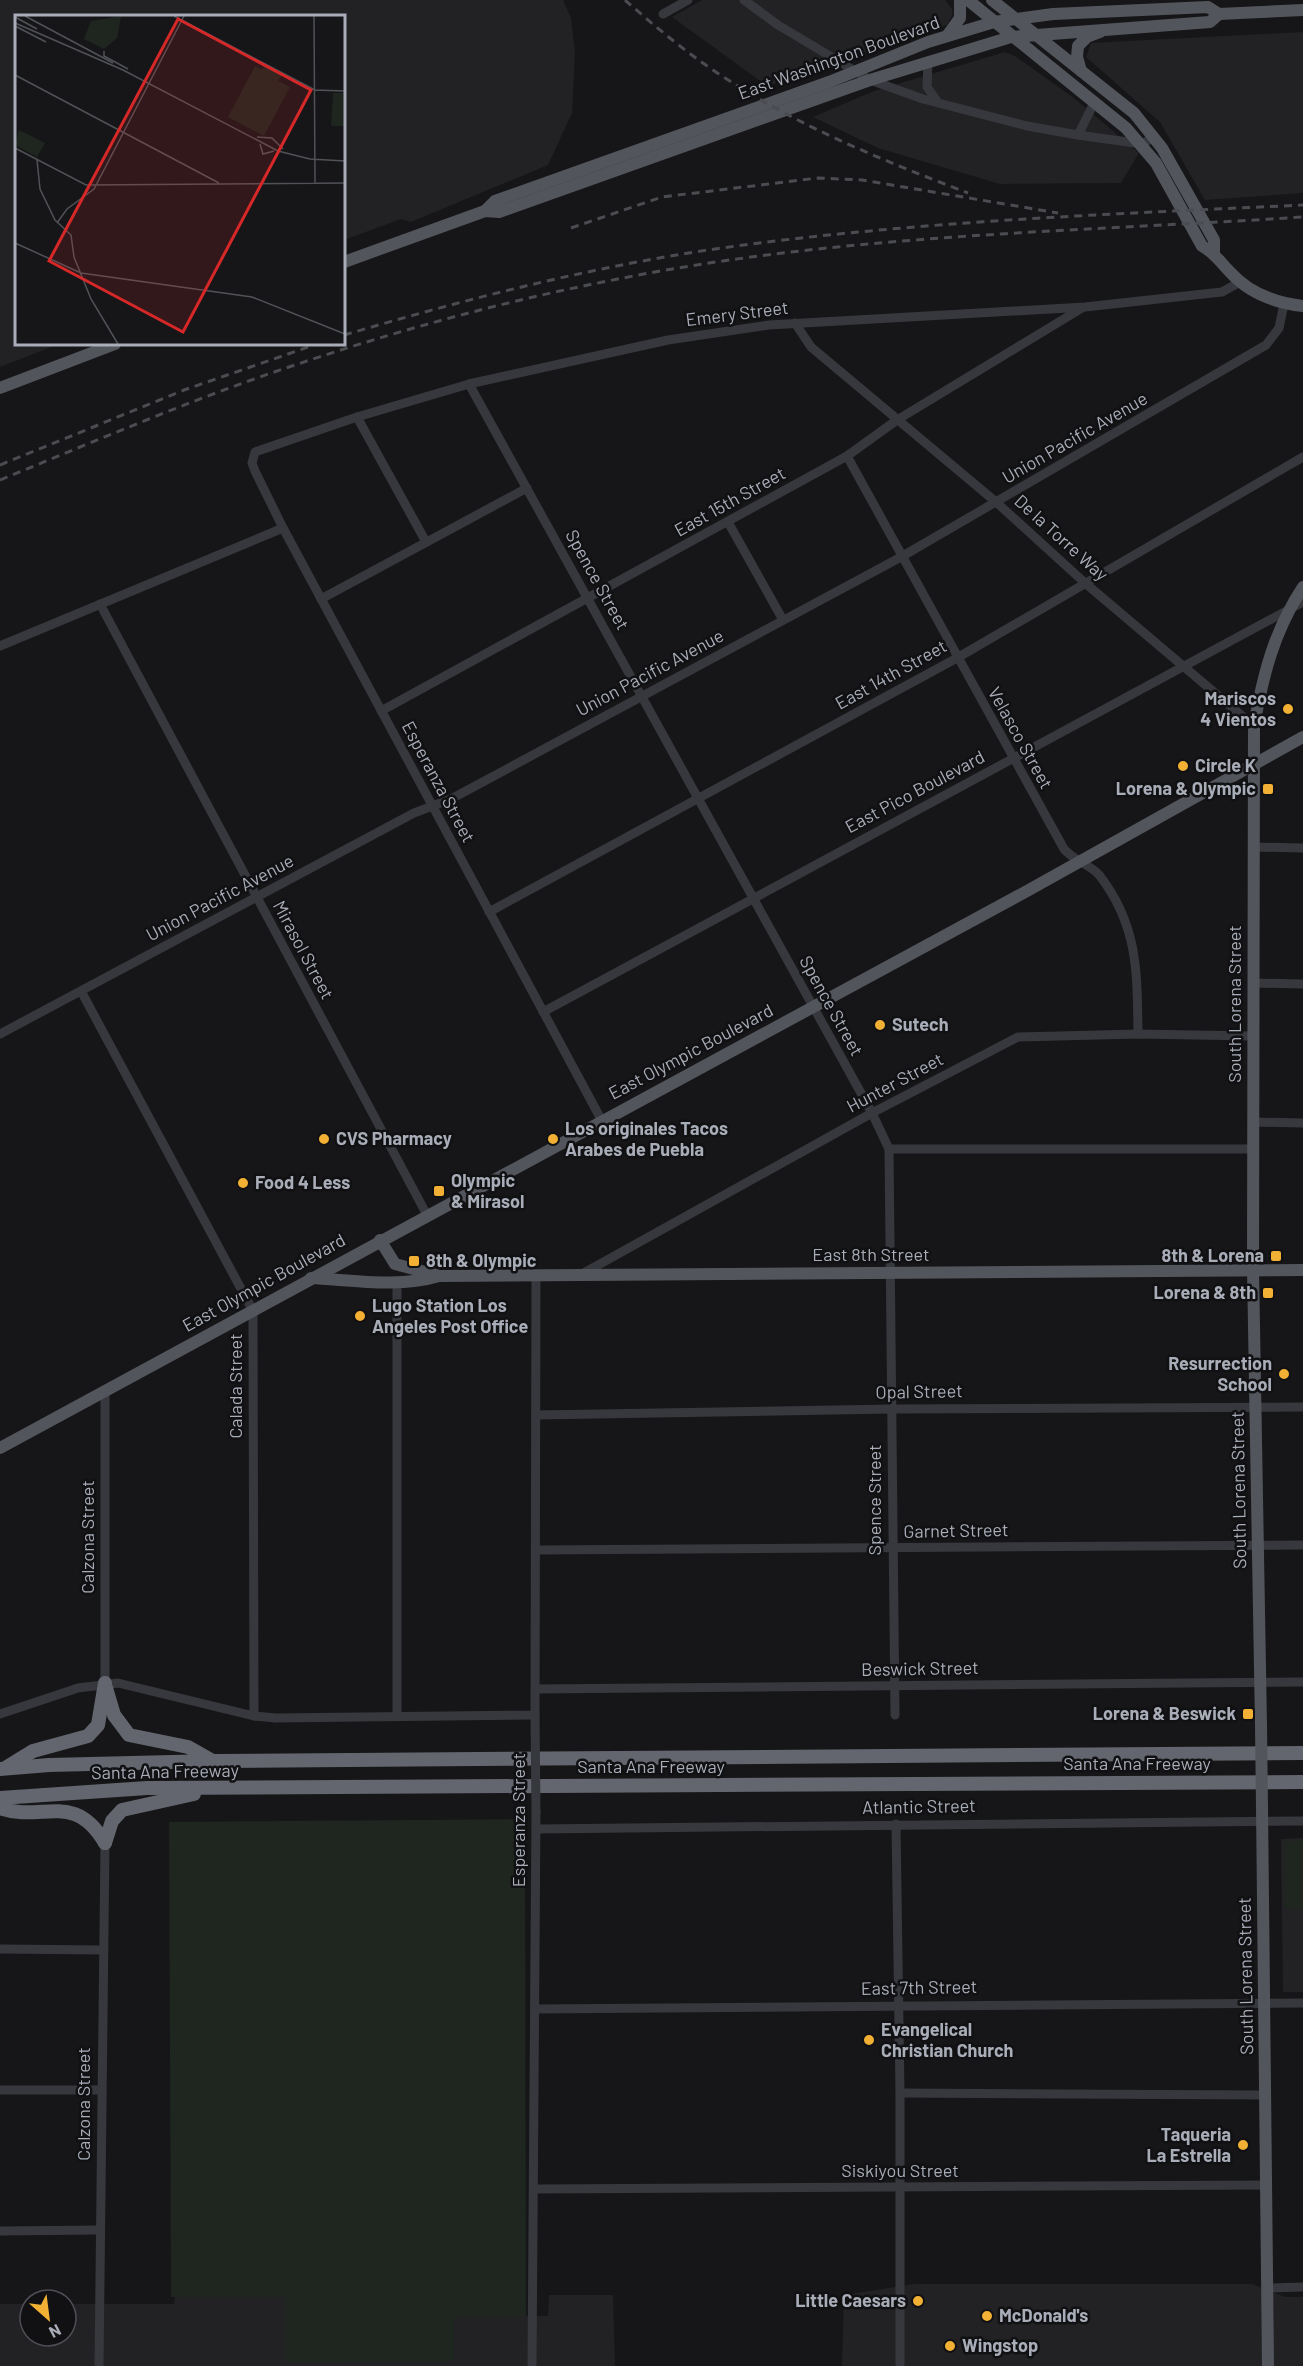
<svg xmlns="http://www.w3.org/2000/svg" width="1303" height="2366" viewBox="0 0 1303 2366" font-family="Barlow,sans-serif">
<style>
.built{fill:#222225}
.green{fill:#1e261f}
.lines{fill:none;stroke-linecap:round;stroke-linejoin:round}
.minor{stroke:#37383d;stroke-width:9}
.major{stroke:#53555c;stroke-width:12}
.highway{stroke:#63666e;stroke-width:14}
.rail{stroke:#4a4c52;stroke-width:3;stroke-dasharray:8 6;stroke-linecap:butt}
.minor-bridge{stroke:#37383d;stroke-width:9}
.major-bridge{stroke:#53555c;stroke-width:12}
.poi-dot{fill:#f2b134;stroke:#111113;stroke-width:2}
.labels{text-anchor:middle;stroke-width:5;stroke-linejoin:round;paint-order:stroke}
.street-label{font-size:18px;fill:#a8adb8;stroke:#111113}
.poi-label{font-size:18px;font-weight:bold;fill:#a8adb8;stroke:#111113;text-anchor:start}
.inset-road{fill:none;stroke:#505258;stroke-width:1.5}
.view{fill:#d62828;fill-opacity:0.15;stroke:#d62828;stroke-width:3}
.inset-edge{fill:none;stroke:#a8adb8;stroke-width:3}
</style>
<rect width="100%" height="100%" fill="#161618"/>
<g class="built">
<polygon points="0,0 563,0 571,18 575,53 572,113 548,165 411,222 401,219 344,240 344,16 16,16 16,344 59,344 0,367"/>
<polygon points="702,0 945,0 952,9 953,14 947,25 767,86 672,17"/>
<polygon points="1303,32 1303,193 1205,200 1160,122 1086,57 1091,43"/>
<polygon points="1005,52 1015,56 1074,98 1139,153 1121,183 1000,184 878,148 813,117 874,91"/>
<polygon points="1303,1838 1303,1992 1283,1992 1281,1839"/>
<polygon points="914,2284 1252,2284 1285,2297 1303,2297 1303,2366 842,2366 844,2295"/>
<polygon points="549,2295 613,2295 615,2366 0,2366 0,2304 30,2304 30,2336 66,2336 66,2304 174,2304 175,2297 285,2296 453,2361 453,2316 548,2316"/>
</g>
<g class="green">
<polygon points="525,1819 526,2316 454,2316 454,2361 285,2362 285,2297 171,2297 169,1822"/>
<rect x="1285" y="1841" width="18" height="67"/>
</g>
<g class="lines">
<g class="minor">
<polyline points="744,0 778,25 870,80 923,99 1027,126 1078,135 1142,144 1154,137"/>
<polyline points="663,14 688,0"/>
<polyline points="928,61 927,87 937,101"/>
<polyline points="1078,135 1095,101"/>
<polyline points="795,323 811,347 996,502 1085,583 1254,726"/>
<polyline points="469,384 872,1113 889,1149 895,1715"/>
<polyline points="357,417 426,542"/>
<path d="M847,456L1064,849C1074,861 1092,865 1100,876C1139,927 1137,975 1138,1034"/>
<polyline points="728,522 783,620"/>
<polyline points="321,599 527,488"/>
<polyline points="100,604 427,1215"/>
<polyline points="0,646 283,528"/>
<polyline points="381,711 847,456 897,420 1082,308"/>
<polyline points="1253,847 1303,848"/>
<polyline points="489,912 957,658 1303,457"/>
<polyline points="1253,983 1303,984"/>
<polyline points="81,991 253,1311 254,1716"/>
<polyline points="543,1012 1303,602"/>
<polyline points="0,1034 414,813 451,799 901,557 1266,345 1279,328 1284,304"/>
<polyline points="602,1121 283,528 255,471 252,463 255,452 357,417 469,384 668,340 769,325 1085,307 1222,292 1240,282"/>
<polyline points="1253,1122 1303,1123"/>
<polyline points="889,1149 1253,1149"/>
<polyline points="582,1274 872,1113 1018,1037 1138,1034 1253,1036"/>
<polyline points="397,1282 397,1716"/>
<polyline points="105,1391 105,1683"/>
<polyline points="536,1415 892,1409 1303,1407"/>
<polyline points="537,1550 1303,1545"/>
<polyline points="537,1689 1303,1682"/>
<polyline points="0,1714 78,1688 118,1683 254,1716 276,1718 535,1715 536,1275"/>
<polyline points="896,1824 900,2093 900,2366"/>
<polyline points="536,1829 1303,1821"/>
<polyline points="0,1949 103,1950"/>
<polyline points="536,2009 1303,2003"/>
<polyline points="0,2090 100,2090"/>
<polyline points="900,2093 1265,2095"/>
<polyline points="535,2189 1266,2185"/>
<polyline points="0,2231 100,2230"/>
<polyline points="1267,2288 1303,2287"/>
<polyline points="99,2366 105,1843"/>
<polyline points="532,2366 536,1812"/>
</g>
<g class="major">
<path d="M968,0L1126,128L1156,163L1202,246C1215,253 1220,262 1230,272C1249,293 1276,303 1303,306"/>
<polyline points="992,0 1134,113 1162,148 1214,240 1214,252"/>
<polyline points="947,36 960,18 960,0"/>
<polyline points="1081,71 1077,57 1078,46 1087,37 1100,32"/>
<polyline points="485,211 495,201 829,82 928,42 994,22 1053,14 1208,7 1219,14 1303,10"/>
<polyline points="344,262 485,211 499,212 870,80 1011,37 1210,22 1219,14"/>
<polyline points="0,388 115,344"/>
<polyline points="380,1240 395,1264 440,1276 1303,1270"/>
<path d="M311,1278C352,1280 399,1288 439,1276"/>
<polyline points="0,1448 1027,891 1303,737"/>
<path d="M1261,1725L1253,1269L1254,726C1263,675 1274,631 1303,587"/>
<polyline points="1262,1807 1268,2366"/>
</g>
<g class="highway">
<polyline points="106,1688 114,1715 129,1735 188,1747 211,1760"/>
<polyline points="7,1767 33,1751 88,1736 98,1725 105,1683"/>
<polyline points="0,1769 49,1765 214,1761 1303,1753"/>
<polyline points="0,1798 147,1788 1303,1782"/>
<path d="M0,1808C42,1823 74,1790 105,1843"/>
<polyline points="105,1843 112,1821 122,1810 194,1794"/>
</g>
<g class="rail">
<path d="M625,0C659,30 694,59 733,83C807,130 887,162 968,193"/>
<polyline points="571,228 662,197 818,178 862,180 1058,213"/>
<path d="M344,335C470,298 598,265 729,247C919,221 1112,214 1303,205"/>
<polyline points="0,465 184,390 317,344"/>
<path d="M0,480C98,440 195,398 295,365C399,330 505,301 613,280C840,234 1073,232 1303,217"/>
</g>
<polyline class="minor-bridge" points="535,1715 536,1812"/>
<polyline class="major-bridge" points="1261,1725 1262,1807"/>
</g>
<g class="poi-dot">
<circle cx="1288" cy="709" r="6"/>
<circle cx="1183" cy="766" r="6"/>
<rect x="1262" y="783" width="12" height="12" rx="3"/>
<circle cx="880" cy="1025" r="6"/>
<circle cx="324" cy="1139" r="6"/>
<circle cx="553" cy="1139" r="6"/>
<circle cx="243" cy="1183" r="6"/>
<rect x="433" y="1185" width="12" height="12" rx="3"/>
<rect x="1270" y="1250" width="12" height="12" rx="3"/>
<rect x="408" y="1255" width="12" height="12" rx="3"/>
<rect x="1262" y="1287" width="12" height="12" rx="3"/>
<circle cx="360" cy="1316" r="6"/>
<circle cx="1284" cy="1374" r="6"/>
<rect x="1242" y="1708" width="12" height="12" rx="3"/>
<circle cx="869" cy="2040" r="6"/>
<circle cx="1243" cy="2145" r="6"/>
<circle cx="918" cy="2301" r="6"/>
<circle cx="987" cy="2316" r="6"/>
<circle cx="950" cy="2346" r="6"/>
</g>
<g class="labels">
<g class="street-label">
<text transform="translate(839 58) rotate(-20)" y="6">East Washington Boulevard</text>
<text transform="translate(737 314) rotate(-7)" y="6">Emery Street</text>
<text transform="translate(1075 438) rotate(-30)" y="6">Union Pacific Avenue</text>
<text transform="translate(730 502) rotate(-29)" y="6">East 15th Street</text>
<text transform="translate(1061 538) rotate(42)" y="6">De la Torre Way</text>
<text transform="translate(597 580) rotate(61)" y="6">Spence Street</text>
<text transform="translate(650 673) rotate(-28)" y="6">Union Pacific Avenue</text>
<text transform="translate(891 675) rotate(-29)" y="6">East 14th Street</text>
<text transform="translate(1020 738) rotate(61)" y="6">Velasco Street</text>
<text transform="translate(438 782) rotate(62)" y="6">Esperanza Street</text>
<text transform="translate(915 792) rotate(-28)" y="6">East Pico Boulevard</text>
<text transform="translate(220 898) rotate(-28)" y="6">Union Pacific Avenue</text>
<text transform="translate(303 950) rotate(62)" y="6">Mirasol Street</text>
<text transform="translate(1235 1004) rotate(-90)" y="6">South Lorena Street</text>
<text transform="translate(831 1006) rotate(61)" y="6">Spence Street</text>
<text transform="translate(691 1052) rotate(-28)" y="6">East Olympic Boulevard</text>
<text transform="translate(895 1083) rotate(-28)" y="6">Hunter Street</text>
<text x="871" y="1261">East 8th Street</text>
<text transform="translate(264 1283) rotate(-29)" y="6">East Olympic Boulevard</text>
<text transform="translate(236 1386) rotate(-90)" y="6">Calada Street</text>
<text transform="translate(919 1392) rotate(-1)" y="6">Opal Street</text>
<text transform="translate(1239 1490) rotate(-91)" y="6">South Lorena Street</text>
<text transform="translate(875 1500) rotate(-90)" y="6">Spence Street</text>
<text transform="translate(956 1531) rotate(-1)" y="6">Garnet Street</text>
<text transform="translate(88 1537) rotate(-90)" y="6">Calzona Street</text>
<text transform="translate(920 1669) rotate(-1)" y="6">Beswick Street</text>
<text x="1137" y="1770">Santa Ana Freeway</text>
<text x="651" y="1773">Santa Ana Freeway</text>
<text transform="translate(165 1772) rotate(-1)" y="6">Santa Ana Freeway</text>
<text transform="translate(919 1807) rotate(-1)" y="6">Atlantic Street</text>
<text transform="translate(519 1820) rotate(-90)" y="6">Esperanza Street</text>
<text transform="translate(1246 1976) rotate(-91)" y="6">South Lorena Street</text>
<text transform="translate(919 1988) rotate(-1)" y="6">East 7th Street</text>
<text transform="translate(84 2104) rotate(-90)" y="6">Calzona Street</text>
<text x="900" y="2177">Siskiyou Street</text>
</g>
<g class="poi-label">
<text x="1276" y="705" text-anchor="end">Mariscos<tspan x="1276" dy="21">4 Vientos</tspan></text>
<text x="1195" y="772">Circle K</text>
<text x="1256" y="795" text-anchor="end">Lorena &amp; Olympic</text>
<text x="892" y="1031">Sutech</text>
<text x="565" y="1135">Los originales Tacos<tspan x="565" dy="21">Arabes de Puebla</tspan></text>
<text x="336" y="1145">CVS Pharmacy</text>
<text x="451" y="1187">Olympic<tspan x="451" dy="21">&amp; Mirasol</tspan></text>
<text x="255" y="1189">Food 4 Less</text>
<text x="1264" y="1262" text-anchor="end">8th &amp; Lorena</text>
<text x="426" y="1267">8th &amp; Olympic</text>
<text x="1256" y="1299" text-anchor="end">Lorena &amp; 8th</text>
<text x="372" y="1312">Lugo Station Los<tspan x="372" dy="21">Angeles Post Office</tspan></text>
<text x="1272" y="1370" text-anchor="end">Resurrection<tspan x="1272" dy="21">School</tspan></text>
<text x="1236" y="1720" text-anchor="end">Lorena &amp; Beswick</text>
<text x="881" y="2036">Evangelical<tspan x="881" dy="21">Christian Church</tspan></text>
<text x="1231" y="2141" text-anchor="end">Taqueria<tspan x="1231" dy="21">La Estrella</tspan></text>
<text x="906" y="2307" text-anchor="end">Little Caesars</text>
<text x="999" y="2322">McDonald's</text>
<text x="962" y="2352">Wingstop</text>
</g>
</g>
<g transform="translate(15 15)">
<rect width="330" height="330" fill="#161618"/>
<path d="M106,1L102,23L89,34L69,24L76,6ZM240,51L247,55L249,51L267,60L263,66L275,72L249,121L213,102ZM318,78H330V111H316ZM4,115L30,128L22,142L0,130Z" fill="#1e261f"/>
<path class="inset-road" d="M10,1L98,48M159,1L300,75L330,76M299,1L300,168M0,2L22,14M0,8L108,55L263,136L295,144L330,146M0,11L31,27M89,36V41L113,54M0,60L204,168M242,122L257,123L268,134M245,129L248,139L259,136M0,133L71,170L330,168M22,145L25,174L40,205L56,220L59,242L76,284L103,329M42,208L52,194L79,174L169,1M0,228L66,258L237,282L330,319"/>
<path class="view" d="M163,4L296,75L168,317L34,246Z"/>
<rect width="330" height="330" class="inset-edge"/>
</g>
<g transform="translate(48 2318) rotate(152)"><circle r="28" fill="#111113" stroke="#4d4f55" stroke-width="1.5"/>
<path d="M0-4.5L10 22L0 15L-10 22Z" fill="#f2b134"/>
<text y="-9" font-size="16" font-weight="bold" text-anchor="middle" fill="#a8adb8">N</text>
</g>
</svg>
